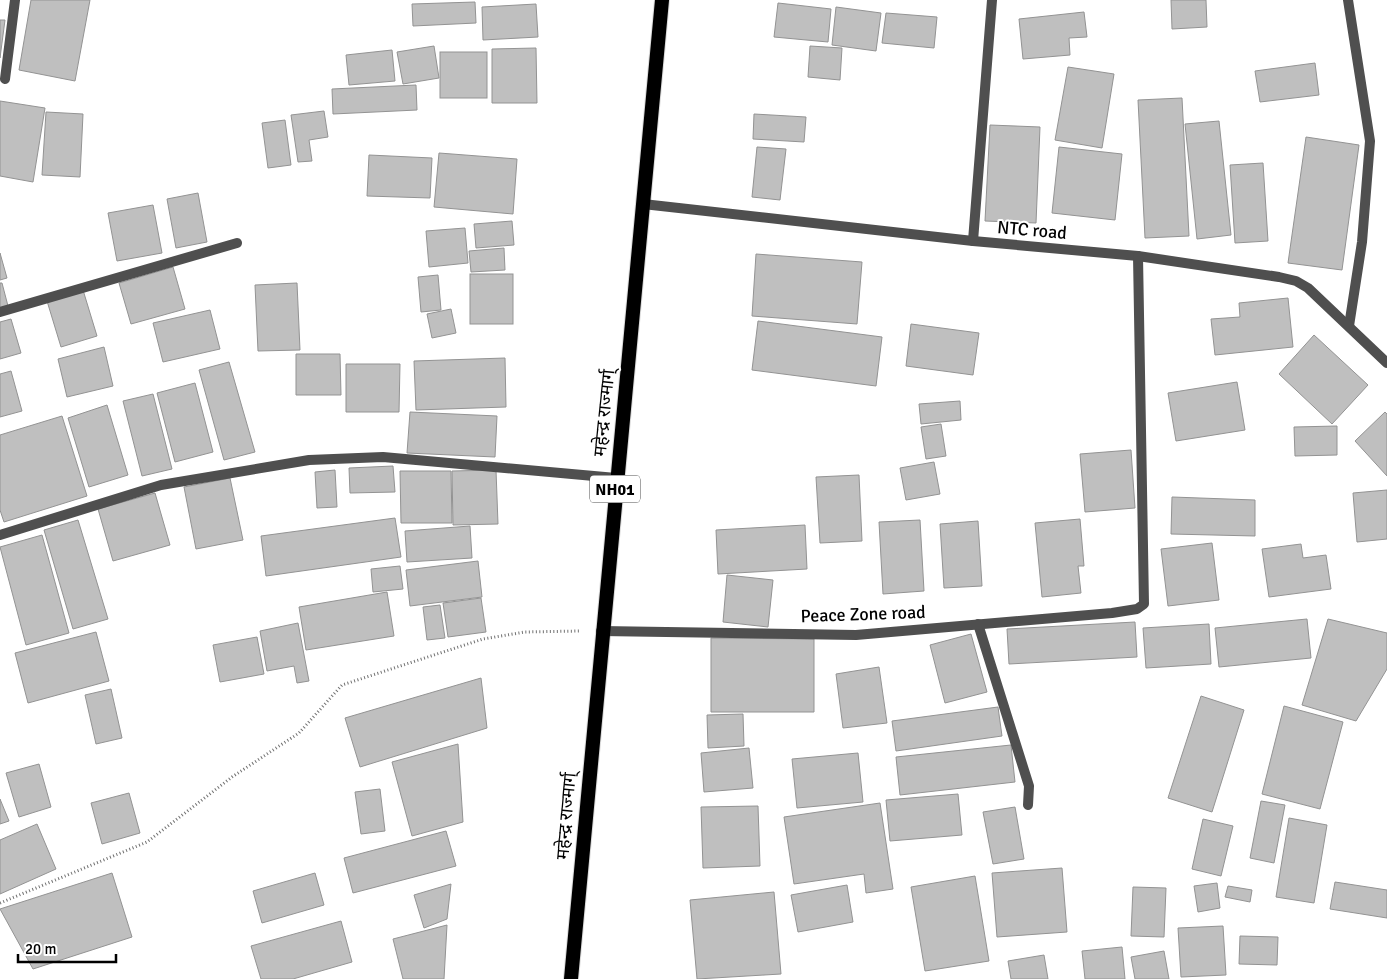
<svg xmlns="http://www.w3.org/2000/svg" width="1387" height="979" viewBox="0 0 1387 979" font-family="Signika,'Noto Sans Devanagari',sans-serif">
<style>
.building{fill:#bfbfbf;stroke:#939393}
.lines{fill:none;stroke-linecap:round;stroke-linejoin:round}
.trunk-casing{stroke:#dbdbdb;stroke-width:16}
.path{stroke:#717171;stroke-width:3;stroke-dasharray:1 2.5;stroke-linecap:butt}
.minor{stroke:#4f4f4f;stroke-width:10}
.trunk{stroke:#000;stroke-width:14}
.labels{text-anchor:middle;stroke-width:4;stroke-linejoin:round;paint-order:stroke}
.shield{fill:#fff;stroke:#4c4c4c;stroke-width:1}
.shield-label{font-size:16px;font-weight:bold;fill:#000}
.street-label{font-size:18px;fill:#000;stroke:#fff}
</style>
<rect width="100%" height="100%" fill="#fff"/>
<g class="building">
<polygon points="31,0 90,0 75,81 19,70"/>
<polygon points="1171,0 1206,0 1207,27 1172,29"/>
<polygon points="475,2 476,23 413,26 412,4"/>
<polygon points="778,3 831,9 828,42 774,37"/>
<polygon points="536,4 538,37 483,40 482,7"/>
<polygon points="836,7 881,13 876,51 832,45"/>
<polygon points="1084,12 1087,37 1069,38 1070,55 1023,59 1019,19"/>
<polygon points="886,13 937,17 934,48 882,43"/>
<polygon points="0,20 5,20 0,58"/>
<polygon points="434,46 439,78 403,84 397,52"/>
<polygon points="810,46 842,48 840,80 808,77"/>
<polygon points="536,48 537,103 492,103 492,49"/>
<polygon points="392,50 395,81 349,85 346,55"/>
<rect x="440" y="52" width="47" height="46"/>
<polygon points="1315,63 1319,95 1260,102 1255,71"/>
<polygon points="1068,67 1114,74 1102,148 1055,140"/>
<polygon points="416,85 417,110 333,114 332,89"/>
<polygon points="1182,98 1189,236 1145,238 1138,100"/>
<polygon points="0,101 45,108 33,182 0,176"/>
<polygon points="324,111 328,137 309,140 312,161 298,162 291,115"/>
<polygon points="46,112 83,114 80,177 42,175"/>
<polygon points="754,114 806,117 804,142 753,139"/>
<polygon points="285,120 291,165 268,168 262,123"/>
<polygon points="1219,121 1231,235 1197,239 1185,124"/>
<polygon points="990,125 1040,127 1036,223 985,221"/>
<polygon points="1306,137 1359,145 1342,270 1288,263"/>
<polygon points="757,147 786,149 780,200 752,197"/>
<polygon points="1059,147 1122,154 1115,220 1052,213"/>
<polygon points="439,153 517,159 513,214 434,207"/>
<polygon points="369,155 432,158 430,198 367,196"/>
<polygon points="1263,163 1268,241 1235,243 1230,165"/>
<polygon points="198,193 207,242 176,248 167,199"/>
<polygon points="153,205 162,253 117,261 108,213"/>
<polygon points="512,221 514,245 476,248 474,224"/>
<polygon points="465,228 468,263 429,267 426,231"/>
<polygon points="504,248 505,270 471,272 469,251"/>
<polygon points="0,253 7,278 0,280"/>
<polygon points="756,254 862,262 857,324 752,316"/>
<polygon points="173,267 185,309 131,324 119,283"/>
<rect x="470" y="274" width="43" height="50"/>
<polygon points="438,275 441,310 421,312 418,277"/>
<polygon points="0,283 2,283 8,306 0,308"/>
<polygon points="297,283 300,350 258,351 255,285"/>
<polygon points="83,290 97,336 61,347 47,301"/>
<polygon points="1288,298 1293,347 1215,355 1211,319 1240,317 1239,303"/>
<polygon points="451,309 456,333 432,338 427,314"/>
<polygon points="210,310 220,349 163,362 153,323"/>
<polygon points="11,319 21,353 0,359 0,322"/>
<polygon points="758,321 882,337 876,386 752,370"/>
<polygon points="911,324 979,333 973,375 906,366"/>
<polygon points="1314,335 1368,385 1332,424 1279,374"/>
<polygon points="104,347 113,386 67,397 58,359"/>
<polygon points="296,354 340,354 341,395 296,395"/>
<polygon points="505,358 506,407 416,410 414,361"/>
<polygon points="229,362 255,452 224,460 199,370"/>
<polygon points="346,364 400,364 399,412 346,412"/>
<polygon points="11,371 22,411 0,417 0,374"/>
<polygon points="1237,382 1245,430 1176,441 1168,393"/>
<polygon points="195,383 213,452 175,462 157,393"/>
<polygon points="153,394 172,469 142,476 123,401"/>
<polygon points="960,401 961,420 921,424 919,404"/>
<polygon points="107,405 128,475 89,487 68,418"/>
<polygon points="410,412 497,416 495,457 407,453"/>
<polygon points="1385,412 1387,414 1387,476 1355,441"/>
<polygon points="62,416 87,496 4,522 0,510 0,435"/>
<polygon points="941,424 946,456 926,459 921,427"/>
<polygon points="1337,426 1337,455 1295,456 1294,427"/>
<polygon points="1131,450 1135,508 1085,512 1080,454"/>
<polygon points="934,462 940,494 906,500 900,468"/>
<polygon points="393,466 395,492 350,493 349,468"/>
<polygon points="335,470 337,507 317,508 315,472"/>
<polygon points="496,470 498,524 453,525 452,471"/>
<polygon points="400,471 451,471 452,523 401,523"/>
<polygon points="859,475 862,541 820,543 816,477"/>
<polygon points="230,478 243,540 196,549 184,487"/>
<polygon points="1387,490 1387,539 1357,542 1353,493"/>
<polygon points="155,493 170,545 113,561 98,509"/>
<polygon points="1172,497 1255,500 1255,536 1171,534"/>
<polygon points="395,518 401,557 266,576 261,536"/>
<polygon points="1080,519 1084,566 1078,566 1081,593 1042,597 1035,523"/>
<polygon points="78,520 108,619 73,629 44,530"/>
<polygon points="920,520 924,591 883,594 879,522"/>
<polygon points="978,521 982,586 944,588 940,524"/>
<polygon points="805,525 807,569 718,574 716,530"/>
<polygon points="470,526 472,558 407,562 405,531"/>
<polygon points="42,535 69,633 26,645 0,547"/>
<polygon points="1212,543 1219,600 1168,606 1161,549"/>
<polygon points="1301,544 1303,558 1326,555 1331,589 1269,597 1262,549"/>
<polygon points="478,561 482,597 410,606 406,570"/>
<polygon points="400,566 403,589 373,592 371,569"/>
<polygon points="727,575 773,580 768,627 723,622"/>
<polygon points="387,592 394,636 306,650 299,607"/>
<polygon points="481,598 486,632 448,637 443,603"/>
<polygon points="440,605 445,638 427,640 423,607"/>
<polygon points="1307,619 1311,658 1219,667 1215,628"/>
<polygon points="1328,619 1387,633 1387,669 1356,721 1302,705"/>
<polygon points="1135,622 1137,657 1009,664 1007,629"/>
<polygon points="298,623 309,681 297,683 294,666 267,671 260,631"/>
<polygon points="1209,624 1211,664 1146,668 1143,628"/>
<polygon points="96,632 109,681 28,703 15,653"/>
<polygon points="971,634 987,692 945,703 930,645"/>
<polygon points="257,637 264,674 220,682 213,645"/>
<polygon points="711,638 814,639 814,712 711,712"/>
<polygon points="879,667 887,723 843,728 836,674"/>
<polygon points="481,678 487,728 360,767 345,718"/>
<polygon points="111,689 122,738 96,744 85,695"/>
<polygon points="1201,696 1244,710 1212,812 1168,798"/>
<polygon points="1284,706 1343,722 1320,809 1262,794"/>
<polygon points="998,707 1002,736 896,751 892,721"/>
<polygon points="743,714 744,746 708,748 707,715"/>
<polygon points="458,744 463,822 412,836 392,762"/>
<polygon points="1011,745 1015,782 900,795 896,757"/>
<polygon points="749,748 753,788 704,792 701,753"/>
<polygon points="858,753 863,802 797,808 792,759"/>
<polygon points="39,764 51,807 19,817 6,773"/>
<polygon points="380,789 385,831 361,834 355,792"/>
<polygon points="129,793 140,833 102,844 91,803"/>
<polygon points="958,794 962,835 890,841 886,800"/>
<polygon points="0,799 9,821 0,824"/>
<polygon points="1261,801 1285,805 1274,863 1250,858"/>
<polygon points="880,803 893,889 866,893 864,874 794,884 784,817"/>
<polygon points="758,806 760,866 703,868 701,807"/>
<polygon points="1015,807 1024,859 993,864 983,812"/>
<polygon points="1289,818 1327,825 1314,903 1276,897"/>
<polygon points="1203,819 1233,826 1221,876 1192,869"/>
<polygon points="37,824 56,869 0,894 0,840"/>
<polygon points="446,831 456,866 353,893 344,858"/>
<polygon points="1062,868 1067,932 997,937 992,873"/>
<polygon points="112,873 132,937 33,969 0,909"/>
<polygon points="315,873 324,905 262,923 253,891"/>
<polygon points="975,876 989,961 925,971 911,887"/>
<polygon points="1335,882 1387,890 1387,918 1330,909"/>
<polygon points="1217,883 1220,908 1198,912 1194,886"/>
<polygon points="451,884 447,919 424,928 414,895"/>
<polygon points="847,885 853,922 798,932 791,895"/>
<polygon points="1228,886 1252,890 1250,902 1225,897"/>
<polygon points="1133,887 1166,888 1164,937 1131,936"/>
<polygon points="774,892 781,974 697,979 690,900"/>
<polygon points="341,921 352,962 293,979 261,979 251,946"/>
<polygon points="447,925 444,979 403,979 393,939"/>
<polygon points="1223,926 1226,975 1181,977 1178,928"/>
<polygon points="1240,936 1278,937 1277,965 1239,964"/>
<polygon points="1122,947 1125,979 1085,979 1082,951"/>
<polygon points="1164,951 1169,979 1135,979 1131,957"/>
<polygon points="1044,955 1048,979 1011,979 1008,961"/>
</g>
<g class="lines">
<g class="trunk-casing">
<path id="trunk" d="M571,979C599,652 632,326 662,0"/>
</g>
<polyline class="path" points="0,903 147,842 232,777 299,733 342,685 483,639 525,632 580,631"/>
<g class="minor">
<polyline points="1348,0 1370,141 1362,242 1349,326"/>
<polyline points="5,79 15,0"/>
<polyline points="643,204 973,241 1138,256 1279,277 1296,281 1308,288 1387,363"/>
<polyline points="973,241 992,0"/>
<polyline points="0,312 237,243"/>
<polyline points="0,535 161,485 309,460 383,457 616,478"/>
<polyline points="978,624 1029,786 1028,805"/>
<polyline points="601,631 856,635 1112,613 1137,609 1144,604 1138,256"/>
</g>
<use href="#trunk" class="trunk"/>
</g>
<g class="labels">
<rect class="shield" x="590" y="475.5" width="50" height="27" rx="4"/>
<g class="shield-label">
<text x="615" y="495">NH01</text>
</g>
<g class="street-label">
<text transform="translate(1032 230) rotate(5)" y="6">NTC road</text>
<text transform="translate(604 413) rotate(-84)" y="6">महेन्द्र राज्मार्ग्</text>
<text transform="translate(863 614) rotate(-2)" y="6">Peace Zone road</text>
<text transform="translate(566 816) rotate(-85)" y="6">महेन्द्र राज्मार्ग्</text>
</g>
</g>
<path d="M18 954v8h98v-8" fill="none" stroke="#000000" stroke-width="2.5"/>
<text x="25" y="954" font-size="15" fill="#000000" stroke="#ffffff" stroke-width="4" paint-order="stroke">20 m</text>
</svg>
